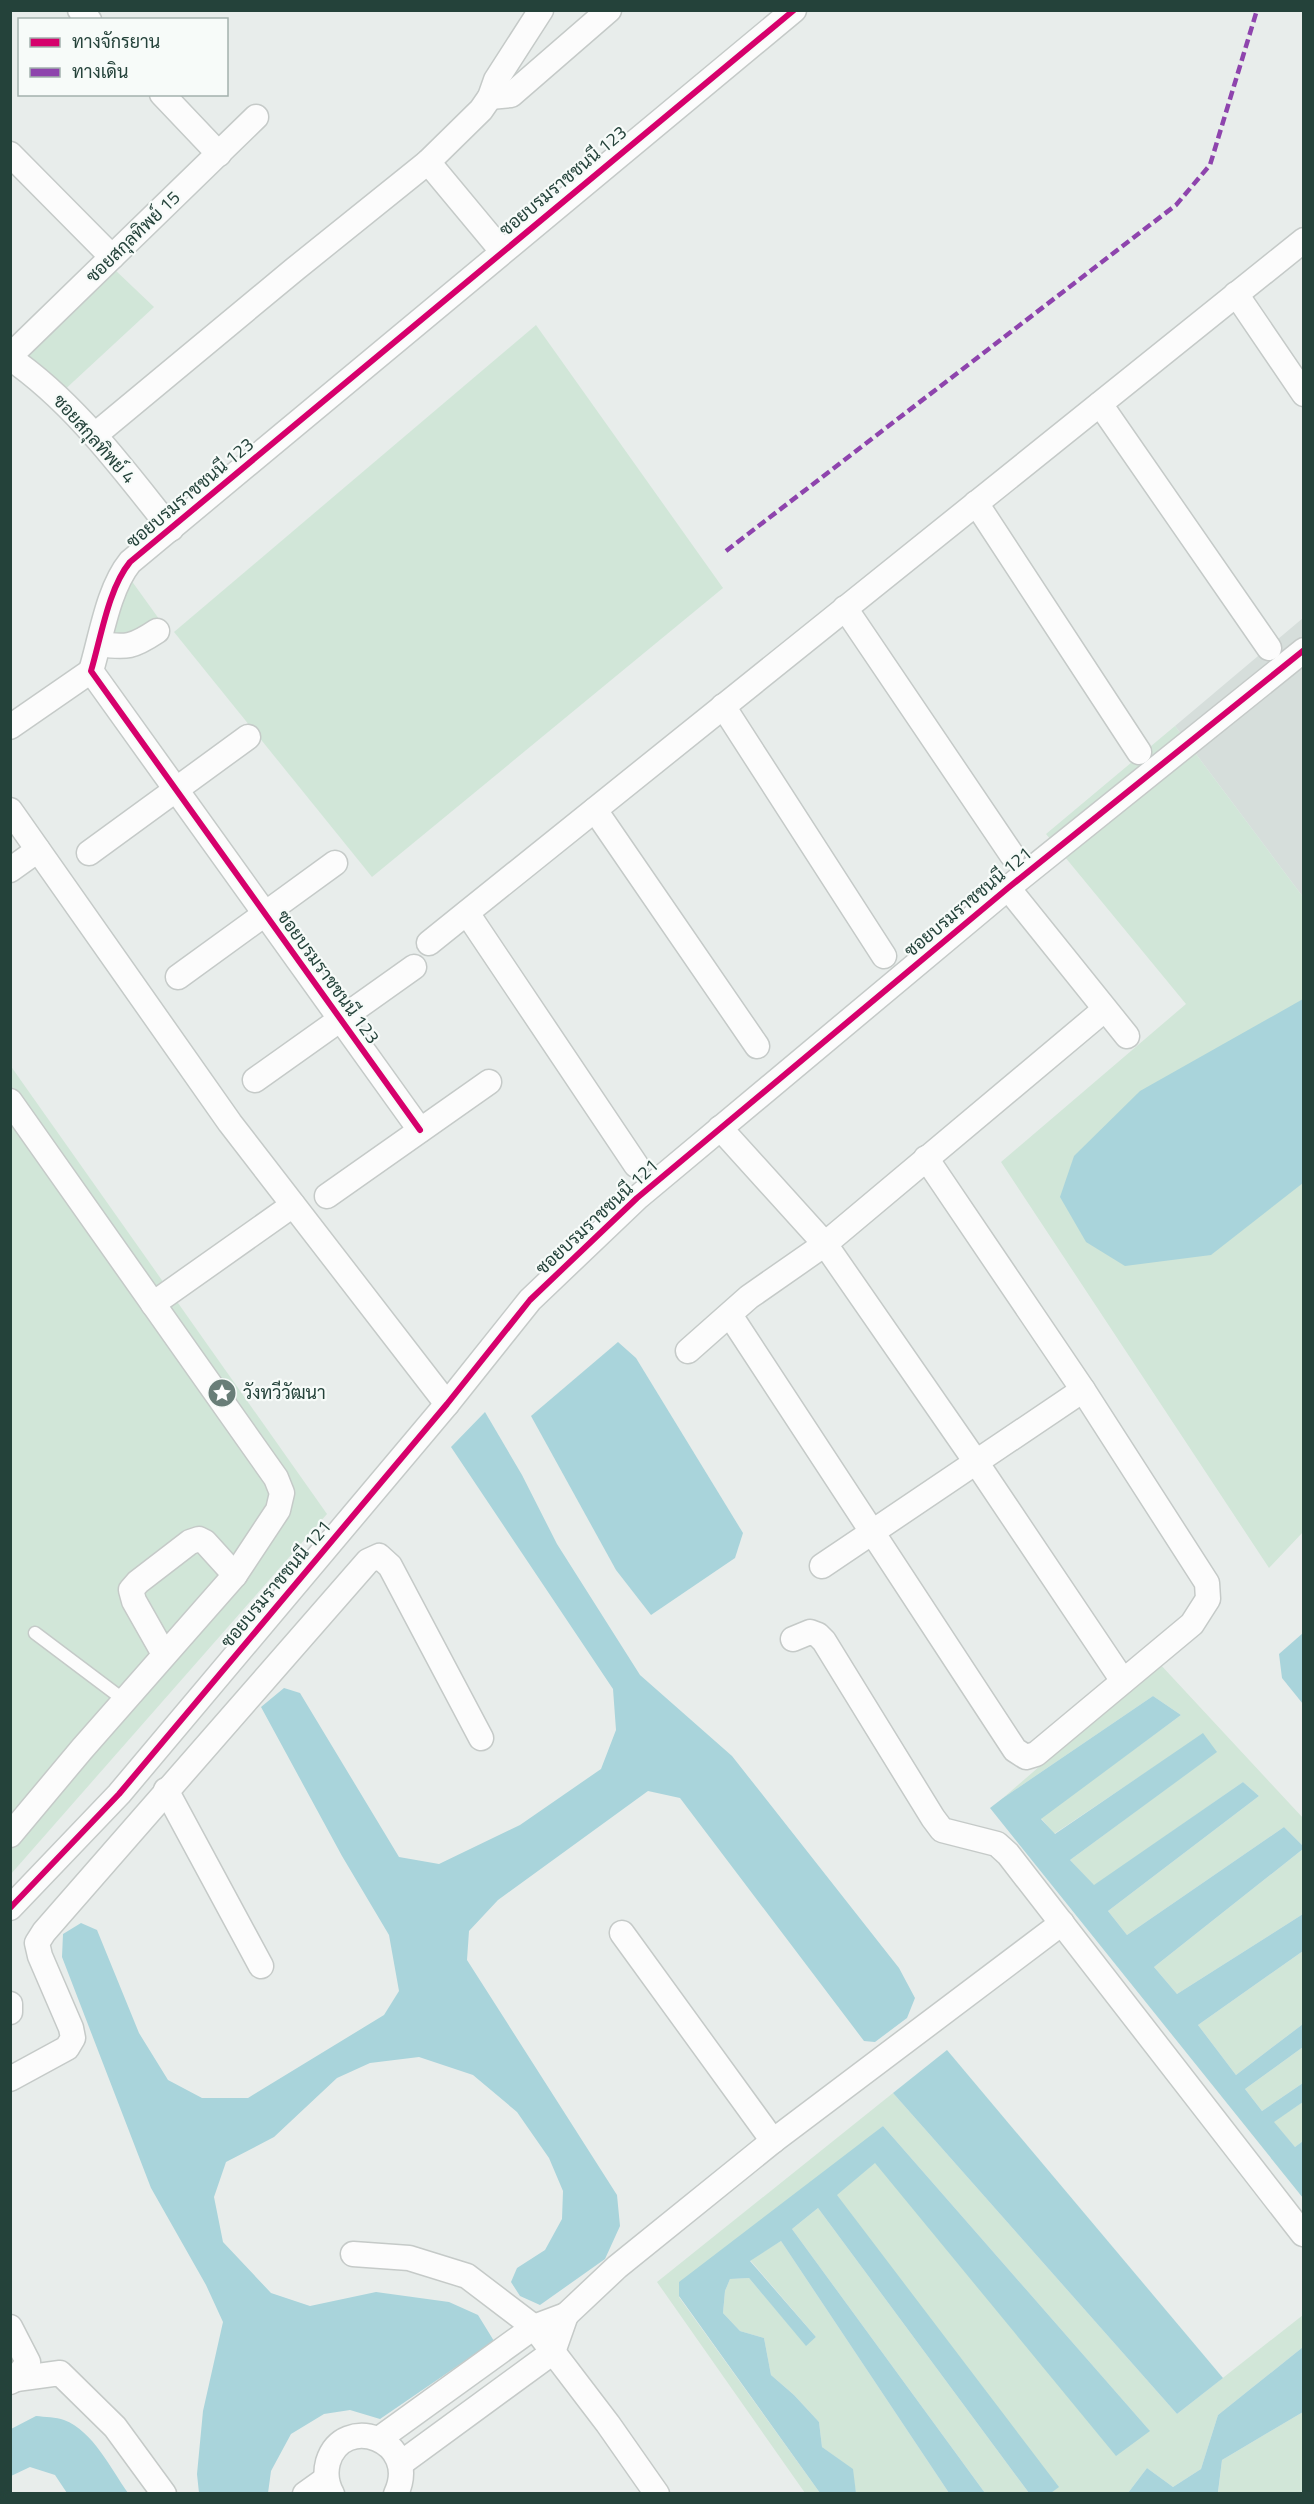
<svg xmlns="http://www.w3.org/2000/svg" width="1314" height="2504" viewBox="0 0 1314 2504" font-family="'Titillium Web',Sarabun,sans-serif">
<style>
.built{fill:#d6dedb}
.green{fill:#d1e6d8}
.water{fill:#a9d4db}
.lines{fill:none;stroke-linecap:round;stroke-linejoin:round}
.lane-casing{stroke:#c5cac8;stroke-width:15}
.street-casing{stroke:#c5cac8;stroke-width:27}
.lane{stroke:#fcfcfc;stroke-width:12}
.street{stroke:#fcfcfc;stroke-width:24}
.quiet{stroke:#8e44ad;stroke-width:4.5;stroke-dasharray:9 4.5;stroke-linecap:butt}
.cycleway-casing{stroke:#f7fbf9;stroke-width:10}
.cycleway{stroke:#d6006c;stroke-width:6}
.labels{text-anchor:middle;stroke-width:4.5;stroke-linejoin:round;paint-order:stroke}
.street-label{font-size:18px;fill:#24423a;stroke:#f7fbf9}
.poi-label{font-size:18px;fill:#24423a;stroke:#f7fbf9;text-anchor:start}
</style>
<rect width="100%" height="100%" fill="#e8edeb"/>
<polygon class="built" points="1303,618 1303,897 1175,726"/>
<g class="green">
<polygon points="114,269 154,307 60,394 21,358"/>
<polygon points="536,325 723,588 372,877 174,632"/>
<polygon points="131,580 159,619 130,642 110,640 112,620"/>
<polygon points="1175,726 1303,897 1303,1532 1269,1568 1001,1162 1186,1004 1046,834"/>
<polygon points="10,1065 327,1514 11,1874 10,1874"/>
<polygon points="1159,1663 1303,1818 1303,1846 1284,1827 1127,1935 1108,1911 1259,1796 1243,1782 1094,1886 1070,1860 1216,1752 1203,1734 1054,1834 1041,1818 1181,1715 1153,1696 1003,1798"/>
<polygon points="1303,1849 1303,1914 1177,1994 1154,1967"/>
<polygon points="1303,1951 1303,2024 1236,2075 1198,2025"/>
<polygon points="1303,2047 1303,2083 1262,2111 1245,2089"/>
<polygon points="893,2093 1177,2414 1303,2315 1303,2347 1218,2415 1201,2469 1173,2487 1147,2468 1128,2493 1051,2493 1058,2487 836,2195 875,2162 1116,2455 1149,2430 883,2126 679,2297 820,2493 805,2493 657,2282"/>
<polygon points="1303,2102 1303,2141 1295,2147 1273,2122"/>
<polygon points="818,2208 1029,2493 985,2493 792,2229"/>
<polygon points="781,2241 949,2493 856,2493 852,2469 822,2447 819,2422 794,2395 771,2375 764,2338 740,2331 723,2313 725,2291 730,2279 749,2278 806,2345 816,2337 750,2260"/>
<polygon points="1303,2412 1303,2493 1218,2493 1222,2460"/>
</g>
<g class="water">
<polygon points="1303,999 1303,1183 1211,1255 1125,1266 1086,1242 1060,1197 1074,1156 1140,1091"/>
<polygon points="618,1342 636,1358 743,1533 735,1558 651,1615 616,1570 531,1416"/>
<polygon points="485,1412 522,1475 557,1544 640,1675 732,1756 899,1968 915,1998 907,2018 875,2042 864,2041 680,1798 648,1791 498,1900 469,1931 467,1960 617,2195 620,2226 605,2259 540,2305 520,2296 511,2282 517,2268 545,2250 562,2219 563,2191 549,2158 517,2112 473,2075 419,2057 370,2063 337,2078 274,2137 226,2162 214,2197 223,2242 271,2293 310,2306 376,2292 449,2302 478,2315 494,2341 380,2419 350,2410 324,2414 291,2434 271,2471 268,2493 199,2493 197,2474 203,2411 223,2322 206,2285 151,2188 62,1957 63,1934 81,1923 97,1930 139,2033 168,2080 202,2098 248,2098 384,2015 399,1991 389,1935 342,1856 261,1707 284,1688 300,1693 399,1857 439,1864 520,1825 601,1769 616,1730 613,1689 451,1447"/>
<polygon points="1303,1633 1303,1704 1282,1678 1279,1654"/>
<polygon points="1153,1696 1181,1715 1041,1819 1055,1834 1203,1733 1217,1752 1070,1860 1094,1885 1243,1782 1259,1796 1108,1911 1127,1935 1284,1827 1303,1846 1303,1849 1154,1967 1177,1994 1303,1914 1303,1951 1198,2025 1236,2075 1303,2024 1303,2047 1245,2089 1262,2111 1303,2083 1303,2102 1274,2122 1295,2147 1303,2141 1303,2198 990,1808 1003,1798"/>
<polygon points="947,2050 1223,2378 1177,2414 893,2093"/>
<polygon points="883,2126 1150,2431 1116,2456 875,2163 837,2195 1059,2487 1051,2493 1029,2493 818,2208 792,2229 985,2493 949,2493 781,2241 750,2261 816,2337 806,2346 749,2278 730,2279 725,2291 723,2313 740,2331 764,2338 771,2375 794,2395 819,2422 822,2447 853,2469 856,2493 820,2493 679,2296 679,2282"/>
<polygon points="1303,2347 1303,2412 1222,2460 1218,2492 1224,2493 1128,2493 1147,2468 1173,2487 1201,2469 1218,2415"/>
<path d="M36,2416C45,2417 56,2417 64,2420C93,2431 111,2469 128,2493H67L55,2475L30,2467L11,2476V2429Z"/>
</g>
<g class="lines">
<g class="lane-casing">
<polyline id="lane" points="35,1633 124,1700"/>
</g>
<g class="street-casing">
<g id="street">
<polyline points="80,10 89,20"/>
<polyline points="162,94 219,154"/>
<polyline points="490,97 511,95 609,10"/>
<polyline points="10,154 112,257"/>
<polyline points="428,162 502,251"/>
<polyline points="1236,294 1304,394"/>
<polyline points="10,356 256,117"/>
<path d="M10,358C75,403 122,468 171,529"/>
<polyline points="1100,404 1269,648"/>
<polyline points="95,435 295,269 428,162 481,110 490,97 496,80 541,10"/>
<polyline points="976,503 1139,752"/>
<polyline points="845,608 1012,855"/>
<path d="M99,644C127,648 133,647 157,631"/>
<polyline points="723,706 884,956"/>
<polyline points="10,727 91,671"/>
<polyline points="10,810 230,1123 447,1404"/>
<polyline points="595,810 757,1046"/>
<polyline points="89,853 248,737"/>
<polyline points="10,870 38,850"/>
<polyline points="1008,888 1127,1036"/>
<polyline points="467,913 636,1165"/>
<polyline points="429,943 1304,240"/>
<polyline points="178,977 335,863"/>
<polyline points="255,1080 414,967"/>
<polyline points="10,1101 276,1478 282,1493 278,1510 235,1575 82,1749 10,1835"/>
<polyline points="720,1128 825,1244 976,1462 1123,1681"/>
<path d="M420,1130L91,671C101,638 108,589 130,562L794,10"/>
<polyline points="327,1196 489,1082"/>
<polyline points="153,1304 293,1205"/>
<polyline points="730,1315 1015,1750 1026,1757 1036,1754 1192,1624 1208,1599 1207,1583 1083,1390 926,1158"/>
<polyline points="688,1351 749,1297 825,1244 1104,1010"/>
<polyline points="822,1566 1083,1390"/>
<polyline points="793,1639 810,1632 818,1635 824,1641 933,1818 942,1830 997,1844 1008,1854 1303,2234"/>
<polyline points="164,1654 134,1601 131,1590 138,1582 190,1542 199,1539 205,1542 235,1575"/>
<polyline points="166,1790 261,1966"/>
<polyline points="10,1908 119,1794 447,1404 530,1300 637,1198 1008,888 1304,650"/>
<polyline points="622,1933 773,2141"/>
<polyline points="10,2004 10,2012"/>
<polyline points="10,2079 67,2048 73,2038 71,2028 40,1956 37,1943 44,1932 368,1561 379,1556 390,1566 481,1738"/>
<polyline points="353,2254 409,2258 467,2276 534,2327 608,2424 657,2494"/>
<polyline points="566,2315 617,2267 773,2141 1062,1923"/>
<polyline points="10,2327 28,2362 16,2379 10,2382"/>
<polyline points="16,2379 60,2373 115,2427 164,2494"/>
<polyline points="379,2439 534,2327 566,2315 553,2352 400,2464"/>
<polyline points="305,2494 326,2479"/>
<path d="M332,2494C326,2483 325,2473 328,2462C343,2412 421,2440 396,2494"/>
</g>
</g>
<use href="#lane" class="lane"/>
<use href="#street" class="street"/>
<polyline class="quiet" points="726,551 1176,205 1210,165 1257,10"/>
<g class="cycleway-casing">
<g id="cycleway">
<path d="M420,1130L91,671C101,638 108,589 130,562L794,10"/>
<polyline points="10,1908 119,1794 447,1404 530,1300 637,1198 1008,888 1304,650"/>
</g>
</g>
<use href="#cycleway" class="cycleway"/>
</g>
<defs>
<g id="sight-disc" transform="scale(1.5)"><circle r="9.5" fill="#697e78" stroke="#f7fbf9"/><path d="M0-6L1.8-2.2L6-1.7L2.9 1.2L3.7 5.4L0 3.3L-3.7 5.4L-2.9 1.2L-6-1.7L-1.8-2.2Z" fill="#fff"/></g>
</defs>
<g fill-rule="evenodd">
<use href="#sight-disc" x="222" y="1393"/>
</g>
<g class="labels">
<g class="street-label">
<text transform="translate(563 181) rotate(-40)" y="6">ซอยบรมราชชนนี 123</text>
<text transform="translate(133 237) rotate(-44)" y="6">ซอยสกุลทิพย์ 15</text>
<text transform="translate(94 439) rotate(48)" y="6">ซอยสกุลทิพย์ 4</text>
<text transform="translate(190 493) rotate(-40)" y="6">ซอยบรมราชชนนี 123</text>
<text transform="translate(968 902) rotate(-40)" y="6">ซอยบรมราชชนนี 121</text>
<text transform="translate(328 977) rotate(54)" y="6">ซอยบรมราชชนนี 123</text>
<text transform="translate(597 1217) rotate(-43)" y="6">ซอยบรมราชชนนี 121</text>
<text transform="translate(276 1584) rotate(-50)" y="6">ซอยบรมราชชนนี 121</text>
</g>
<g class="poi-label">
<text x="243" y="1399">วังทวีวัฒนา</text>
</g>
</g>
<rect width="1314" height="2504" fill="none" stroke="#24423a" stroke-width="24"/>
<rect x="18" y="18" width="210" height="78" fill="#f7fbf9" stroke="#a3b1ad" stroke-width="1.5"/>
<rect x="30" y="38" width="30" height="9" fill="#d6006c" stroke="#a3b1ad" stroke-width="1.5"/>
<text x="72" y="48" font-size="18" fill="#24423a">ทางจักรยาน</text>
<rect x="30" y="68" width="30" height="9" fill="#8e44ad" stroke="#a3b1ad" stroke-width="1.5"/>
<text x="72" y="78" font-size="18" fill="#24423a">ทางเดิน</text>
</svg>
